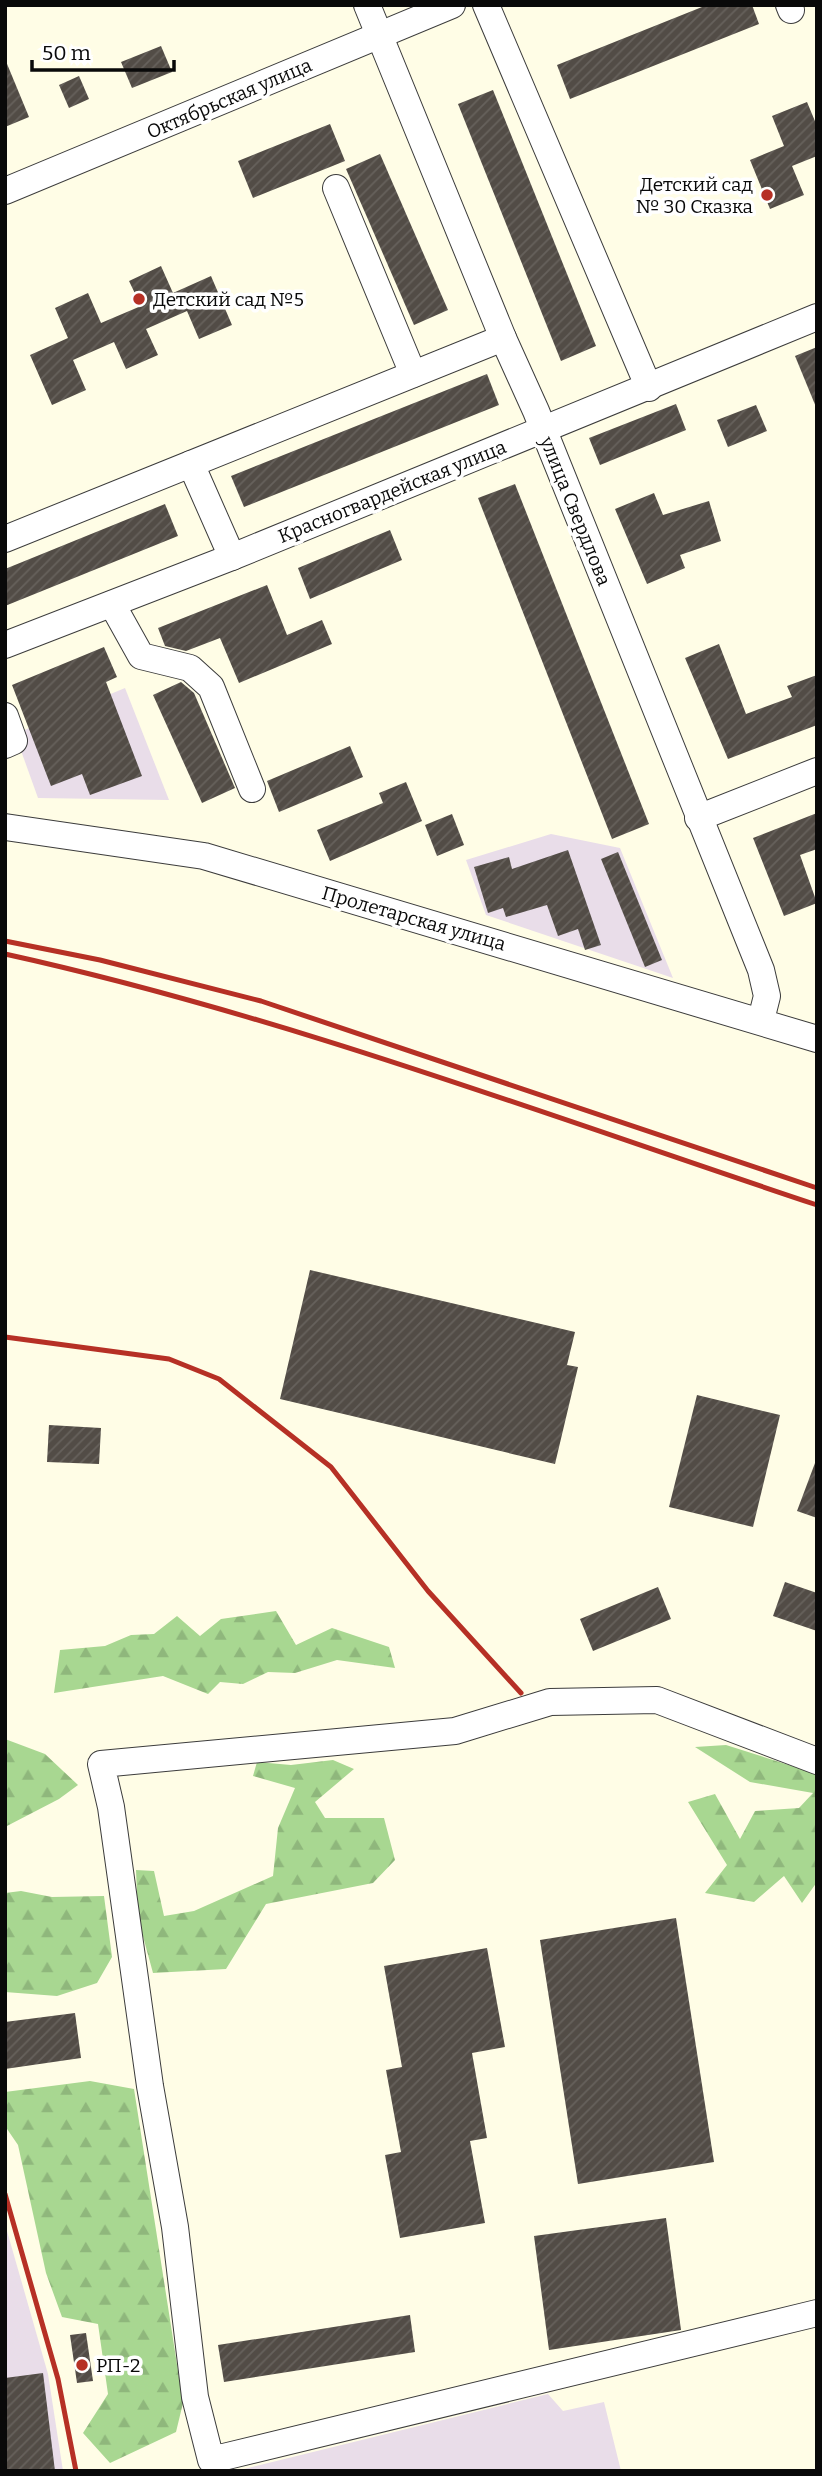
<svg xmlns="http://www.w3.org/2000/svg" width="822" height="2476" viewBox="0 0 822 2476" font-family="Bitter,serif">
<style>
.industrial{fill:#e9dde9}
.forest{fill:url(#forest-firs)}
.building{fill:url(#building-hatch)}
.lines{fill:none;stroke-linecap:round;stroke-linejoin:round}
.minor-casing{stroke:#3c3c3c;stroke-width:28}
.minor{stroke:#fff;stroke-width:26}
.rail{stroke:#b63025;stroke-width:5}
.poi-dot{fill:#b63025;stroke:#fff;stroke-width:2.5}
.labels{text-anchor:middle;stroke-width:7;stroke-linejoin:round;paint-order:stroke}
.street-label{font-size:19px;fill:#090909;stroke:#fff}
.poi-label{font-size:19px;fill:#090909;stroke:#fff;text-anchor:start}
</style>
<defs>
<pattern id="forest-firs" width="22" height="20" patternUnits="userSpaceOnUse" patternTransform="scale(1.75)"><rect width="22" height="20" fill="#a8d791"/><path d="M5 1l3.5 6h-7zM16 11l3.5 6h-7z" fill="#8fb77c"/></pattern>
<pattern id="building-hatch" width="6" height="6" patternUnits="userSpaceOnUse" patternTransform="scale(1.75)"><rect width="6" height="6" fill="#524c46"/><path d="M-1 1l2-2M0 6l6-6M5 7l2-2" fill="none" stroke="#66615c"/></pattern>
</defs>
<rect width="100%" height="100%" fill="#fffde6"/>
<g class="industrial">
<polygon points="125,688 169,800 38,798 15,734"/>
<polygon points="551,834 620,848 673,978 486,915 466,860"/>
<polygon points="5,2224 48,2374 63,2471 5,2471"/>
<polygon points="548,2394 563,2411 604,2402 621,2471 236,2471"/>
</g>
<g class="forest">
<polygon points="276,1611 296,1645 332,1628 389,1647 395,1668 337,1660 295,1673 268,1672 243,1684 220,1682 208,1694 163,1676 54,1693 60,1650 105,1646 131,1635 154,1634 177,1616 200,1636 221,1619"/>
<polygon points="5,1739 45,1754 78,1785 59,1799 5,1827"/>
<polygon points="726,1745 817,1774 817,1882 802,1903 784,1876 754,1902 705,1893 727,1865 688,1802 715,1794 740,1839 755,1811 799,1808 813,1793 750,1782 695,1747"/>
<polygon points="333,1760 354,1769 315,1802 325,1818 384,1818 395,1860 373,1883 266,1904 226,1969 153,1973 138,1918 136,1870 154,1871 164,1916 194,1911 273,1876 278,1828 295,1788 253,1776 257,1762 291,1765"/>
<polygon points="21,1891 52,1897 104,1896 112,1957 97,1983 57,1996 5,1992 5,1893"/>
<polygon points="90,2081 134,2089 183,2403 176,2432 110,2463 83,2433 108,2394 98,2324 62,2317 46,2273 18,2145 5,2126 5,2092"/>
</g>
<g class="building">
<polygon points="707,5 752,5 759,24 570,99 557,65"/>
<polygon points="161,46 172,72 132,88 121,62"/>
<polygon points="5,59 29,117 5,127"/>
<polygon points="79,76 89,99 69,108 59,85"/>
<polygon points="493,90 596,346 561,361 458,104"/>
<polygon points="807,102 817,126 817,156 792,166 804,195 770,209 750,160 784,146 772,116"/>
<polygon points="330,124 345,161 253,198 238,161"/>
<polygon points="380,154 448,310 414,325 346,169"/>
<polygon points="161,266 173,293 211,276 232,325 199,339 187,311 146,329 158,355 126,369 114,342 73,360 86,390 52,405 30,355 68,338 55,308 88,293 101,323 141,306 129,281"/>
<polygon points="817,347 817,407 816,407 795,356"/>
<polygon points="487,374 499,405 244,507 231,476"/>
<polygon points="676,404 686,430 600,465 589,438"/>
<polygon points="756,405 767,431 728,447 717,420"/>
<polygon points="515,484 649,824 612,839 478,498"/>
<polygon points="654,493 663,515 709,501 721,541 680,555 685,568 647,584 615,509"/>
<polygon points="165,504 178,536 5,606 5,569"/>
<polygon points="390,530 402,560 310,599 298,568"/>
<polygon points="267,585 287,635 322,620 332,644 239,683 220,638 186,651 165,646 158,628"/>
<polygon points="719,644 746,714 792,697 787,686 817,675 817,725 728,759 685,658"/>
<polygon points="104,647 117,677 106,682 142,776 90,795 82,774 51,786 12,685"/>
<polygon points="181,682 194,693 235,788 202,803 153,695"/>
<polygon points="350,746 363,777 279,812 267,781"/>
<polygon points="406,782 422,821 330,861 317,830 383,803 379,793"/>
<polygon points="817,813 817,849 800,855 817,903 784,916 753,838"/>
<polygon points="452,814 464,845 437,856 425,825"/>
<polygon points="568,850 601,945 585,950 578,929 558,936 547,905 506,917 503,908 488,913 474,867 509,857 512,869"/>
<polygon points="618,852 662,960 645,967 601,859"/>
<polygon points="310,1270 575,1332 567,1365 578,1367 555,1464 280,1399"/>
<polygon points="697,1395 780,1415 753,1527 669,1507"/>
<polygon points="49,1425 101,1428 99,1464 47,1462"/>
<polygon points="815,1463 817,1463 817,1518 797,1511"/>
<polygon points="785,1582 817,1593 817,1631 773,1616"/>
<polygon points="658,1587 671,1619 593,1651 580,1619"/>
<polygon points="676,1918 714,2162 578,2184 540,1940"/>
<polygon points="487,1948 505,2047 472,2053 487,2138 470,2141 485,2223 400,2238 385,2155 401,2152 386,2070 402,2067 384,1966"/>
<polygon points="75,2013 81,2058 5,2069 5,2022"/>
<polygon points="666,2218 681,2330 549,2350 534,2236"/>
<polygon points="410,2315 415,2352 224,2382 218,2345"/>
<polygon points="86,2333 93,2381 77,2383 70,2335"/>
<polygon points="43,2373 55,2471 5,2471 5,2378"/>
</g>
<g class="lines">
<g class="minor-casing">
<g id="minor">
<polyline points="367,5 503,338 536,411 761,970 767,996 761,1020"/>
<polyline points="486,5 649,388"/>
<polyline points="789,5 791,10"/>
<polyline points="336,188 413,374"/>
<polyline points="5,191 452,5"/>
<polyline points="191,464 232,557"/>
<polyline points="5,539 503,338"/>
<polyline points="112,604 141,656 190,668 211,687 252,789"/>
<polyline points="5,645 232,557 817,317"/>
<polyline points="5,716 14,741 5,745"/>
<polyline points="698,818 817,771"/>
<polyline points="5,827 204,856 817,1039"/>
<polyline points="817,1761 657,1700 550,1702 455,1731 101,1764 111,1807 150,2086 175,2227 195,2397 211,2460 817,2313"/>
</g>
</g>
<use href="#minor" class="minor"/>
<g class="rail">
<polyline points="5,941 100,960 261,1001 817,1188"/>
<path d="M5,954C282,1015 549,1116 817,1205"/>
<polyline points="5,1337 169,1359 219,1379 331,1467 428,1591 521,1693"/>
<polyline points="5,2194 58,2379 76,2471"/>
</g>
</g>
<g class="poi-dot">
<circle cx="767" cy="195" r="7"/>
<circle cx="139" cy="299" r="7"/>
<circle cx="82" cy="2365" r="7"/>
</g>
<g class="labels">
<g class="street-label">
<text transform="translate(229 98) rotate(-23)" y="7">Октябрьская улица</text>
<text transform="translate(392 491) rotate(-22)" y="7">Красногвардейская улица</text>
<text transform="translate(576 511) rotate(68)" y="7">улица Свердлова</text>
<text transform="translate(414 918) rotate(16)" y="7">Пролетарская улица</text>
</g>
<g class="poi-label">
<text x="753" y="191" text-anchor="end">Детский сад<tspan x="753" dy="22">№ 30 Сказка</tspan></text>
<text x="153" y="306">Детский сад №5</text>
<text x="96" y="2372">РП-2</text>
</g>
</g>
<rect width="822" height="2476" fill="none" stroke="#090909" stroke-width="14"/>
<path d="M32 60v10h142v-10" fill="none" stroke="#090909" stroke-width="3.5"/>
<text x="42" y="60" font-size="21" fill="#090909" stroke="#ffffff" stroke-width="5" paint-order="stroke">50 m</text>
</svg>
